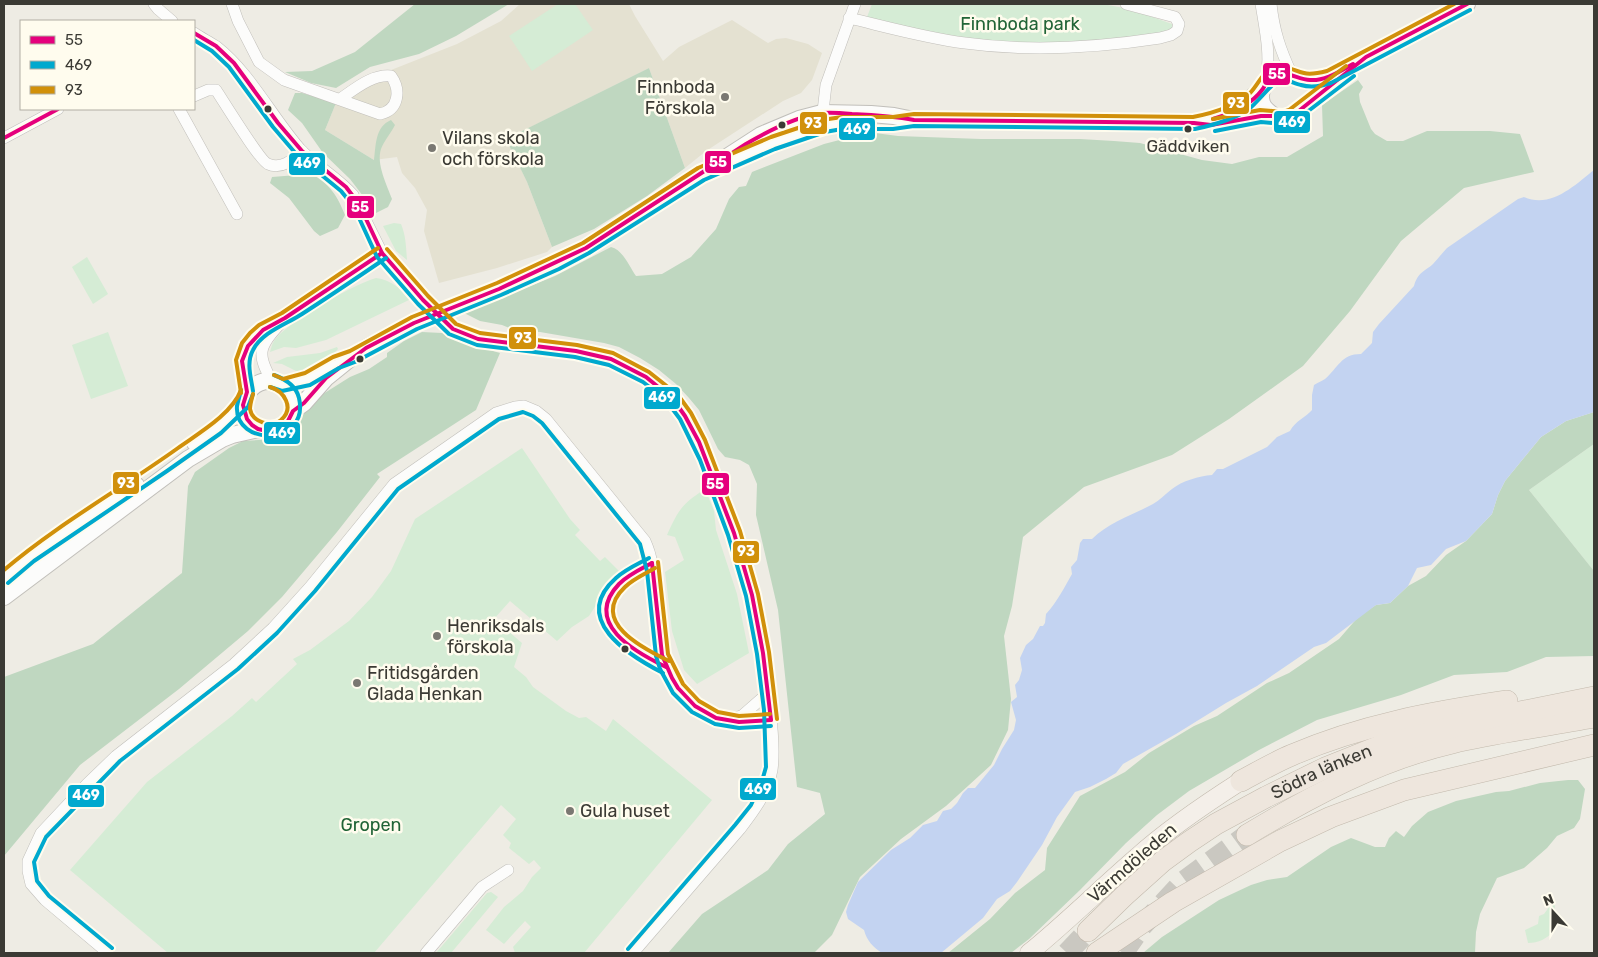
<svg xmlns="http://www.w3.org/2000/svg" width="1598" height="957" viewBox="0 0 1598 957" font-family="Rubik,sans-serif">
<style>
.built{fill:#e4e1d1}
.green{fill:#d5ecd5}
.forest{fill:#bfd7c0}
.water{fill:#c3d3f1}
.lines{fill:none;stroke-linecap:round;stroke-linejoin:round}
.highway-tunnel{stroke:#cac8c1;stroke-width:21;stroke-dasharray:21 11;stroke-linecap:butt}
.street-casing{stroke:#c1bfba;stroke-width:12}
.secondary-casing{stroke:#c1bfba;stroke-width:18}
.primary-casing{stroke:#c2b9ac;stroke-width:19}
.highway-casing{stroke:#c2b9ac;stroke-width:22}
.street{stroke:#fcfcfb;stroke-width:11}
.secondary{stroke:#fcfcfb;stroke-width:16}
.primary{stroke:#f4efe9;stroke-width:18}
.highway{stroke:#eee6dd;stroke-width:21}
.street-bridge-casing{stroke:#c1bfba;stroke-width:12;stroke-linecap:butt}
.street-bridge{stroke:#fcfcfb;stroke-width:11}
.bus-1-casing{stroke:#fffcee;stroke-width:8}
.bus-2-casing{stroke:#fffcee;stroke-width:8}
.bus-3-casing{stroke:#fffcee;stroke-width:8}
.bus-1{stroke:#e5007d;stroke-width:4}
.bus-2{stroke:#00a9ce;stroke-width:4}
.bus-3{stroke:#d1900a;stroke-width:4}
.poi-dot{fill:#7a7872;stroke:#fffcee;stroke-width:2}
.bus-dot{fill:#3b3a34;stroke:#fffcee;stroke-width:2}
.labels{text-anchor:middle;stroke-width:5;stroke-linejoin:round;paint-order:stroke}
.bus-label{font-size:17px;fill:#3b3a34;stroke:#fffcee}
.park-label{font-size:18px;fill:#216436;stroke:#fffcee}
.poi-label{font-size:18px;fill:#3b3a34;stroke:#fffcee;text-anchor:start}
.street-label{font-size:18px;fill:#3b3a34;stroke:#fffcee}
.line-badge{stroke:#fffcee;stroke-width:2}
.badge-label{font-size:14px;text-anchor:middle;font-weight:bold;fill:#fff}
</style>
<rect width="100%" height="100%" fill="#eeece4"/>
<polygon class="built" points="520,4 629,4 635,16 663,61 679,47 732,20 768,43 776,39 786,38 808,44 822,53 812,80 801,93 783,101 706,151 685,168 649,68 507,139 527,182 552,247 547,252 497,268 439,283 424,231 427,210 415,188 402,173 397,157 374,160 325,130 338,98 353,85 457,44 501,21"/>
<g class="green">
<polygon points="558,4 575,4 593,30 532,71 509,36"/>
<polygon points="872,4 1102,4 1130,9 1172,24 1172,32 1076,44 1008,44 956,39 867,17"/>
<path d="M394,223L401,224C406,236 406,247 407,260L396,251L383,226Z"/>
<polygon points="87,257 108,294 93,304 72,267"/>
<path d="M376,278C392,280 400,289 411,299L326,340L296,348L284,347L270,352C271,348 272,344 274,341C287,322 354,284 376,278Z"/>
<polygon points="108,332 128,386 91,399 72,345"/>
<path d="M337,347L338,349C328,360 318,368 304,375L282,364L273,363L287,357L320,353Z"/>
<polygon points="1594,444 1594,571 1529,490"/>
<polygon points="522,448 570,519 580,530 575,535 600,561 605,557 622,574 609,585 589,616 572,627 557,641 510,601 494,619 522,643 514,667 526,677 533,687 566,711 579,718 586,717 606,731 613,719 712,800 584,953 515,953 513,947 531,927 525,921 504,944 486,930 504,907 523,891 532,877 541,868 534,860 529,864 509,848 511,843 503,835 516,819 501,805 374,953 168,953 70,870 147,782 232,716 252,698 256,702 297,664 293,659 310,650 349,621 372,597 391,571 415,519"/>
<path d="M705,489L714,511L716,530L737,594L749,653L697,684L684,670L672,631L665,572L684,560L675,537L667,535C679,509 681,505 705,489Z"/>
<polygon points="491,892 498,897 451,953 436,953 487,893"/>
<path d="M1555,899L1554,931C1546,939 1539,943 1528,943L1525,930L1538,924L1539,916L1544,914Z"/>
</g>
<g class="forest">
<polygon points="415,4 509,4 456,36 419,54 370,67 336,88 311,83 285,72 312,71 355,52"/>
<polygon points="649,68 685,168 647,196 594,229 552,247 527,182 506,139"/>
<path d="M1358,80L1363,87L1359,94L1360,102L1371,129L1375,134L1387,141H1403L1427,131H1490L1520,134L1534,172L1464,188L1401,241L1350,311L1303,366L1229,419L1172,455L1084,487L1023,537L1012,606L1004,636L1011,699L1008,730L991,765L946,806L901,839L860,877L832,935L814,953H668L702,914L768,870L788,844L825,814L820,793L797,787L778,610L756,515L757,484L749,465L740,460L725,457L718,449L699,410L689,398L676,384L659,370L640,358L619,347L604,343L540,332L514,330L502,325L480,321L464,313L555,276L611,247C623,250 629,266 636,276L662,274L691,257L716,229L729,199L739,187L746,186L752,172L824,144L859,135L875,133L898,136L981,139H1080L1114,141L1140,143L1202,160L1232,164L1259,157H1287L1323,136L1322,105Z"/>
<path d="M295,93H302L336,103L325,130L374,160C376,145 375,127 391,120L395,125C391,133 384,141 381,149C376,164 387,185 392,199L388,207L376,213L350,179L323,153L302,123L288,110Z"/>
<path d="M304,170C327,181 336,192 345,215L338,228L320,236L314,231L289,198L270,183L272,177L297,175Z"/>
<polygon points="422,332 442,333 451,335 468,344 500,353 476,410 377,474 380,477 337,532 282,597 248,631 179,689 80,765 4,856 4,677 93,644 182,573 188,486 195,472 229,448 243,441 277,439 291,434 309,406 323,394 350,377 369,369 387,357 387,353 404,341"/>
<polygon points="1594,412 1594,444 1529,490 1594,571 1594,656 1546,657 1507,672 1454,675 1401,695 1317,720 1259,750 1189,791 1157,815 1126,843 1080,890 1029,939 1011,953 948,953 990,919 1015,893 1045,870 1047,848 1080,796 1125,772 1149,753 1194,726 1217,716 1267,683 1289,673 1339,639 1359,616 1376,605 1390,603 1408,586 1426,576 1446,555 1466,541 1492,514 1498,495 1505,481 1541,437 1566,421"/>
<polygon points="1568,780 1578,780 1585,789 1580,819 1574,828 1557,836 1547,848 1524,868 1497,878 1480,914 1476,932 1475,953 1143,953 1162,937 1219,900 1251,885 1267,880 1287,877 1331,847 1351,838 1375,847 1385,847 1389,838 1396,831 1404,837 1412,826 1428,812 1456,801 1496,792 1509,791 1540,783"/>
</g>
<path class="water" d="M1594,170V412L1566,421L1541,437L1505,481L1498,495L1492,514L1466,541L1446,549L1431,565L1417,568L1408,586L1390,603L1376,605L1326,643L1314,647L1257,686L1226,703L1176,734L1123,764L1116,773L1106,779L1090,787L1075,792L1057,817L1042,845L1017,882L1010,891L997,899L983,918L941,953H882C873,947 867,941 864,930L848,919L846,912L848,905L858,882L891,850L910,838L923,825L937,821L943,811L951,809L957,803L963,793L968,788H975L994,765L1002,749L1014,730L1016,720L1011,702L1017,697L1015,685L1019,680L1022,670L1020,658L1026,645L1033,639L1040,626H1043L1045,623L1046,614C1057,602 1064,588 1072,574L1071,567L1077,560L1080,543L1083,539H1092C1109,522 1133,515 1153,504C1160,500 1165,494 1172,489C1182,481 1199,476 1212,475L1217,469H1223L1267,447L1277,437L1290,431C1295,421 1305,418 1312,410V395L1314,385C1317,383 1322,381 1325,379C1338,368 1341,354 1361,354L1372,343L1373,332L1379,324L1414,286C1418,272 1424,272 1433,264C1438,259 1442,253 1447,248L1518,199L1524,197C1551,209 1575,185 1594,170Z"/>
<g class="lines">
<g class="highway-tunnel">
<polyline points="1067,953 1088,931"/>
<polyline points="1123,953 1142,926 1184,881 1247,835"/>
</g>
<g class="street-casing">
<g id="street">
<polyline points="154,4 158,9 172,21"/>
<path d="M232,4L238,21L259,62L284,80L380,114C399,110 401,90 391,76C372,74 355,89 340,99"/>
<path d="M1261,4C1265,29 1271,55 1266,80"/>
<path d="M1271,4C1274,31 1280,49 1292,75"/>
<path d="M849,18C887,27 926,38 965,43C1030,52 1095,48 1160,38L1171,35L1177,31L1179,24L1175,17L1126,4"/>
<path d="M194,33C201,38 210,42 217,47C250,73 272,117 300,149C316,166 337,177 353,195L382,253L403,277"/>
<path d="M194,96L208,90H216C224,102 260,161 268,164C281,170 293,160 302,151"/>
<polyline points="179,109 237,214"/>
<polyline points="822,120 826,85 855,4"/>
<polyline points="4,138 58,109"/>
<path d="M444,322C472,345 511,344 545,347C566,349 588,353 609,358C621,361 635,370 646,377C662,387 675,401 686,417C702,442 712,471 722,500C745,563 760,627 768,694C771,717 775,747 772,770C768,792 754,811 740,829L633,953"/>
<path d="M272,381C257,355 258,347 279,325"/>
<polyline points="247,392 242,361 248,346 255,337 263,330 285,318 331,288 382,253"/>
<polyline points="731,720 743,715 768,693"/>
<path d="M108,953L45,900L31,884L28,871V861L41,833L87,784L116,756L234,664L273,628L310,587L394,484L496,413L515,407L524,406L536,411L546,419L645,541C654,560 654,581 656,601C658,619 658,637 662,655C668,686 697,717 729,721C743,723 757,721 771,720"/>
<polyline points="426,953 482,887 508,870"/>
</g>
</g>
<g class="secondary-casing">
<g id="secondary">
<path d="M1276,117C1270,113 1264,110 1262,103C1258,91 1266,75 1280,73C1287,72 1292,76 1298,78C1308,82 1319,80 1329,77L1467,4"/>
<polyline points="904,121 914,120 1194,123 1227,115 1237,110 1261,90"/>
<polyline points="1220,124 1261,116 1283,118 1292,116 1343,76"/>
<path d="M738,158C775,142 814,124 855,122"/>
<circle cx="269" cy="406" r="25"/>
<path d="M282,385C301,383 314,376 329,366"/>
<polyline points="293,411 304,403 326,378 352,357 366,348 414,323 499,289 586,248 761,135 799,119 822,113 871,114 894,116 914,120"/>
<polyline points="195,443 217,428 243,403"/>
<polyline points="4,578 30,556 136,485"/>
<polyline points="4,597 188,459 222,439 232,435 258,429"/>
</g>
</g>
<g class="primary-casing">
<path id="primary" d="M1029,953C1066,923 1100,889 1137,857C1169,828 1205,804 1241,781"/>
</g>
<g class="highway-casing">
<g id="highway">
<path d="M1241,781C1258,772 1275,762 1292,755C1361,725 1433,712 1507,701"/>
<path d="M1247,835C1311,796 1379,760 1452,743C1498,732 1547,726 1594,717"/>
<path id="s1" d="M1088,931L1124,896L1163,861L1189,842L1216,824L1266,797L1325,768L1380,746L1475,721L1594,697"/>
<polyline points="1097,953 1173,902 1280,841 1331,817 1404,790 1594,745"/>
</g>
</g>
<use href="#street" class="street"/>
<use href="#secondary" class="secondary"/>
<use href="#primary" class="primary"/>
<use href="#highway" class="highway"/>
<g class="street-bridge-casing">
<polyline id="street-bridge" points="403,277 444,322"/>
</g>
<use href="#street-bridge" class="street-bridge"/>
<g class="bus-1-casing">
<g id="bus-1">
<polyline points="194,33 216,46 234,63 278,123 302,151 346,187 359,204 382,253 423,300 453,329 478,339 576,351 611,359 646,377 673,399 685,416 699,442 734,533 752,595 763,653 771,720"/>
<path d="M1213,119C1230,114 1251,105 1262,90C1266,85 1267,78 1273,75C1285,69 1298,80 1310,80C1326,81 1340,71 1353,64"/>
<polyline points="4,138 58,109"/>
<path d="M382,253L285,318L263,330L248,346L242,361L247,392L243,405L247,419L252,425L258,429L267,431L277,430L286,425L293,411L304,403L326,378L366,348L414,323L499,289L586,248L746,144C768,131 795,117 821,113C831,112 842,113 852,114C873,115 893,116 914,120L1194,123L1211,125L1261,116H1285L1295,114L1366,57L1467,4"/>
<polyline points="652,563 662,655 672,678 678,688 695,706 716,718 739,722 771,720"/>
<path d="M652,563C641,569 628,575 619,584C582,623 635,652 666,667"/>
</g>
</g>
<g class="bus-2-casing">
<g id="bus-2">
<polyline points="194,40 212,51 229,67 273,127 297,155 341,191 354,207 377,257 418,304 449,334 477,345 575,357 609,365 643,382 656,392 668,403 680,419 700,460 728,535 746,596 757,654 764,710 766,767 762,781 751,805 735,825 628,949"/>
<polyline points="1215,131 1261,122 1283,124 1294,122 1354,76"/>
<path d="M270,387L282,391L310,385L339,368L355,362L417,329L501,295L559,269L589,253L704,180L775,149L825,132L842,129H893L914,126L1195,129C1214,125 1233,120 1249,109C1257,103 1274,81 1279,80C1286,78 1294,84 1301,85C1311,88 1322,86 1331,83L1470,10"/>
<path d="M241,390C240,395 238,401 237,406C234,447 310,446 299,398C296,385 285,379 274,375"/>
<path d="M253,391C251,377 246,363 253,350C262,332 287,324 302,314C330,296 358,277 386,258"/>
<path d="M649,558C638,564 626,569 616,578C570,619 628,655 663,673"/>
<polyline points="8,583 34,561 167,471 221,433 248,407 253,394"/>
<polyline points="112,948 49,896 37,881 34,862 46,837 120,761 238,669 277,633 315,591 398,489 499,419 523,412 533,416 542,423 640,544 647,571 656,656 660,669 673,693 692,712 715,724 739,728 771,726"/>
</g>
</g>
<g class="bus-3-casing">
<g id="bus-3">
<polyline points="1213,119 1260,110 1283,112 1289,110 1346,66"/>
<polyline points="387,249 428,296 456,324 480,333 577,345 613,353 649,372 678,395 691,413 705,440 740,531 758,594 769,652 777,719"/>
<path d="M274,375L283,379L305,373L333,357L350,351L412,317L497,283L553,257L583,243L698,168L771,137L822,120L842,117H893L914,114L1193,117C1214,113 1234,107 1250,93C1258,85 1262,72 1274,68C1285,64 1294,71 1304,73C1311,75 1319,73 1327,71L1454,4"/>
<polyline points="241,393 236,360 242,343 250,333 259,325 282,313 378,248"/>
<path d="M253,394C252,398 250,404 250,409C252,422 271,428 281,420C295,408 284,391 270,387"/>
<polyline points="658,562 668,654 683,684 699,701 718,712 739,716 770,714"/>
<path d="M655,568C645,574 633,579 625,587C589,621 642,648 669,661"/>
<path d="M4,570C58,524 121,489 178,448C199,433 232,414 241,390"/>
</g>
</g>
<use href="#bus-1" class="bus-1"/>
<use href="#bus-2" class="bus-2"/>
<use href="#bus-3" class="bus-3"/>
</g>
<g class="poi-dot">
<circle cx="725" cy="97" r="5"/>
<circle cx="432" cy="148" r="5"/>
<circle cx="437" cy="636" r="5"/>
<circle cx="357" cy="683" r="5"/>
<circle cx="570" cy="811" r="5"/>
</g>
<g class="bus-dot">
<circle cx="268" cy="109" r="4.5"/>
<circle cx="782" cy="125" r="4.5"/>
<circle cx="1188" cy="129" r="4.5"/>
<circle cx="360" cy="359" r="4.5"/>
<circle cx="625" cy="649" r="4.5"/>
</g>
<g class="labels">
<g class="bus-label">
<text x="1188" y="152">Gäddviken</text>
</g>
<g class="park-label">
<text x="1020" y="30">Finnboda park</text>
<text x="371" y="831">Gropen</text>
</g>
<g class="poi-label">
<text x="715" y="93" text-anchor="end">Finnboda<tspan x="715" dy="21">Förskola</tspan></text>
<text x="442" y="144">Vilans skola<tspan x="442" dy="21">och förskola</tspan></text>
<text x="447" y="632">Henriksdals<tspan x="447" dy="21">förskola</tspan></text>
<text x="367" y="679">Fritidsgården<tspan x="367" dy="21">Glada Henkan</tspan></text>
<text x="580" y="817">Gula huset</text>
</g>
<g class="street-label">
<text dy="6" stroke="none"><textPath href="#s1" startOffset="285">Södra länken</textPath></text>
<text transform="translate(1132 863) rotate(-41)" y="6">Värmdöleden</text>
</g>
</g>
<g class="line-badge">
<rect x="1262" y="62" width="29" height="24" rx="5" fill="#e5007d"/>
<rect x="1222" y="91" width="28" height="24" rx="5" fill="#d1900a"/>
<rect x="1273" y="110" width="38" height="24" rx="5" fill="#00a9ce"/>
<rect x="799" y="111" width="29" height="24" rx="5" fill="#d1900a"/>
<rect x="838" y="117" width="38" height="24" rx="5" fill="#00a9ce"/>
<rect x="704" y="150" width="28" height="24" rx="5" fill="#e5007d"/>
<rect x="288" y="152" width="38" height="24" rx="5" fill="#00a9ce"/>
<rect x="346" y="195" width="29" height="24" rx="5" fill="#e5007d"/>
<rect x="508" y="326" width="29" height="24" rx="5" fill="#d1900a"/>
<rect x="643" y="386" width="38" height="24" rx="5" fill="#00a9ce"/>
<rect x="263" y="421" width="38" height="24" rx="5" fill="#00a9ce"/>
<rect x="112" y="471" width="28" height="24" rx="5" fill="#d1900a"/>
<rect x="701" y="472" width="29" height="24" rx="5" fill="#e5007d"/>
<rect x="732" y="540" width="28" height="24" rx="5" fill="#d1900a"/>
<rect x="739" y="777" width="38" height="24" rx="5" fill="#00a9ce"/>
<rect x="67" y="784" width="38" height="24" rx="5" fill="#00a9ce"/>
</g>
<g class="badge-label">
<text x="1277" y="79">55</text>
<text x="1236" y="108">93</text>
<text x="1292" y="127">469</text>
<text x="813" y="128">93</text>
<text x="857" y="134">469</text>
<text x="718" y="167">55</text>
<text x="307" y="168">469</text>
<text x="360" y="212">55</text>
<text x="523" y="343">93</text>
<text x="662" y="402">469</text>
<text x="282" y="438">469</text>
<text x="126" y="488">93</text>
<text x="715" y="489">55</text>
<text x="746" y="556">93</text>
<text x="758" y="794">469</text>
<text x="86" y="800">469</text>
</g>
<rect width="1598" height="957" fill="none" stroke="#3b3a34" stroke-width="10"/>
<rect x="20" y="20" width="175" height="90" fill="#fffcee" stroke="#b1aea4"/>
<rect x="30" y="36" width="25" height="8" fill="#e5007d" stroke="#b1aea4"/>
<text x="65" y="45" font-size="15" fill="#3b3a34">55</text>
<rect x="30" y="61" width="25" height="8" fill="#00a9ce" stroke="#b1aea4"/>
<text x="65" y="70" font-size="15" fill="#3b3a34">469</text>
<rect x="30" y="86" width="25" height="8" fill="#d1900a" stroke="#b1aea4"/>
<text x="65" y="95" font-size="15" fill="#3b3a34">93</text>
<g transform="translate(1553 912) rotate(339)" stroke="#fffcee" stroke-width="4" paint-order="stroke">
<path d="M0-4L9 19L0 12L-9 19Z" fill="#3b3a34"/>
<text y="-8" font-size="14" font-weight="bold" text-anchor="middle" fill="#3b3a34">N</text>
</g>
</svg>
